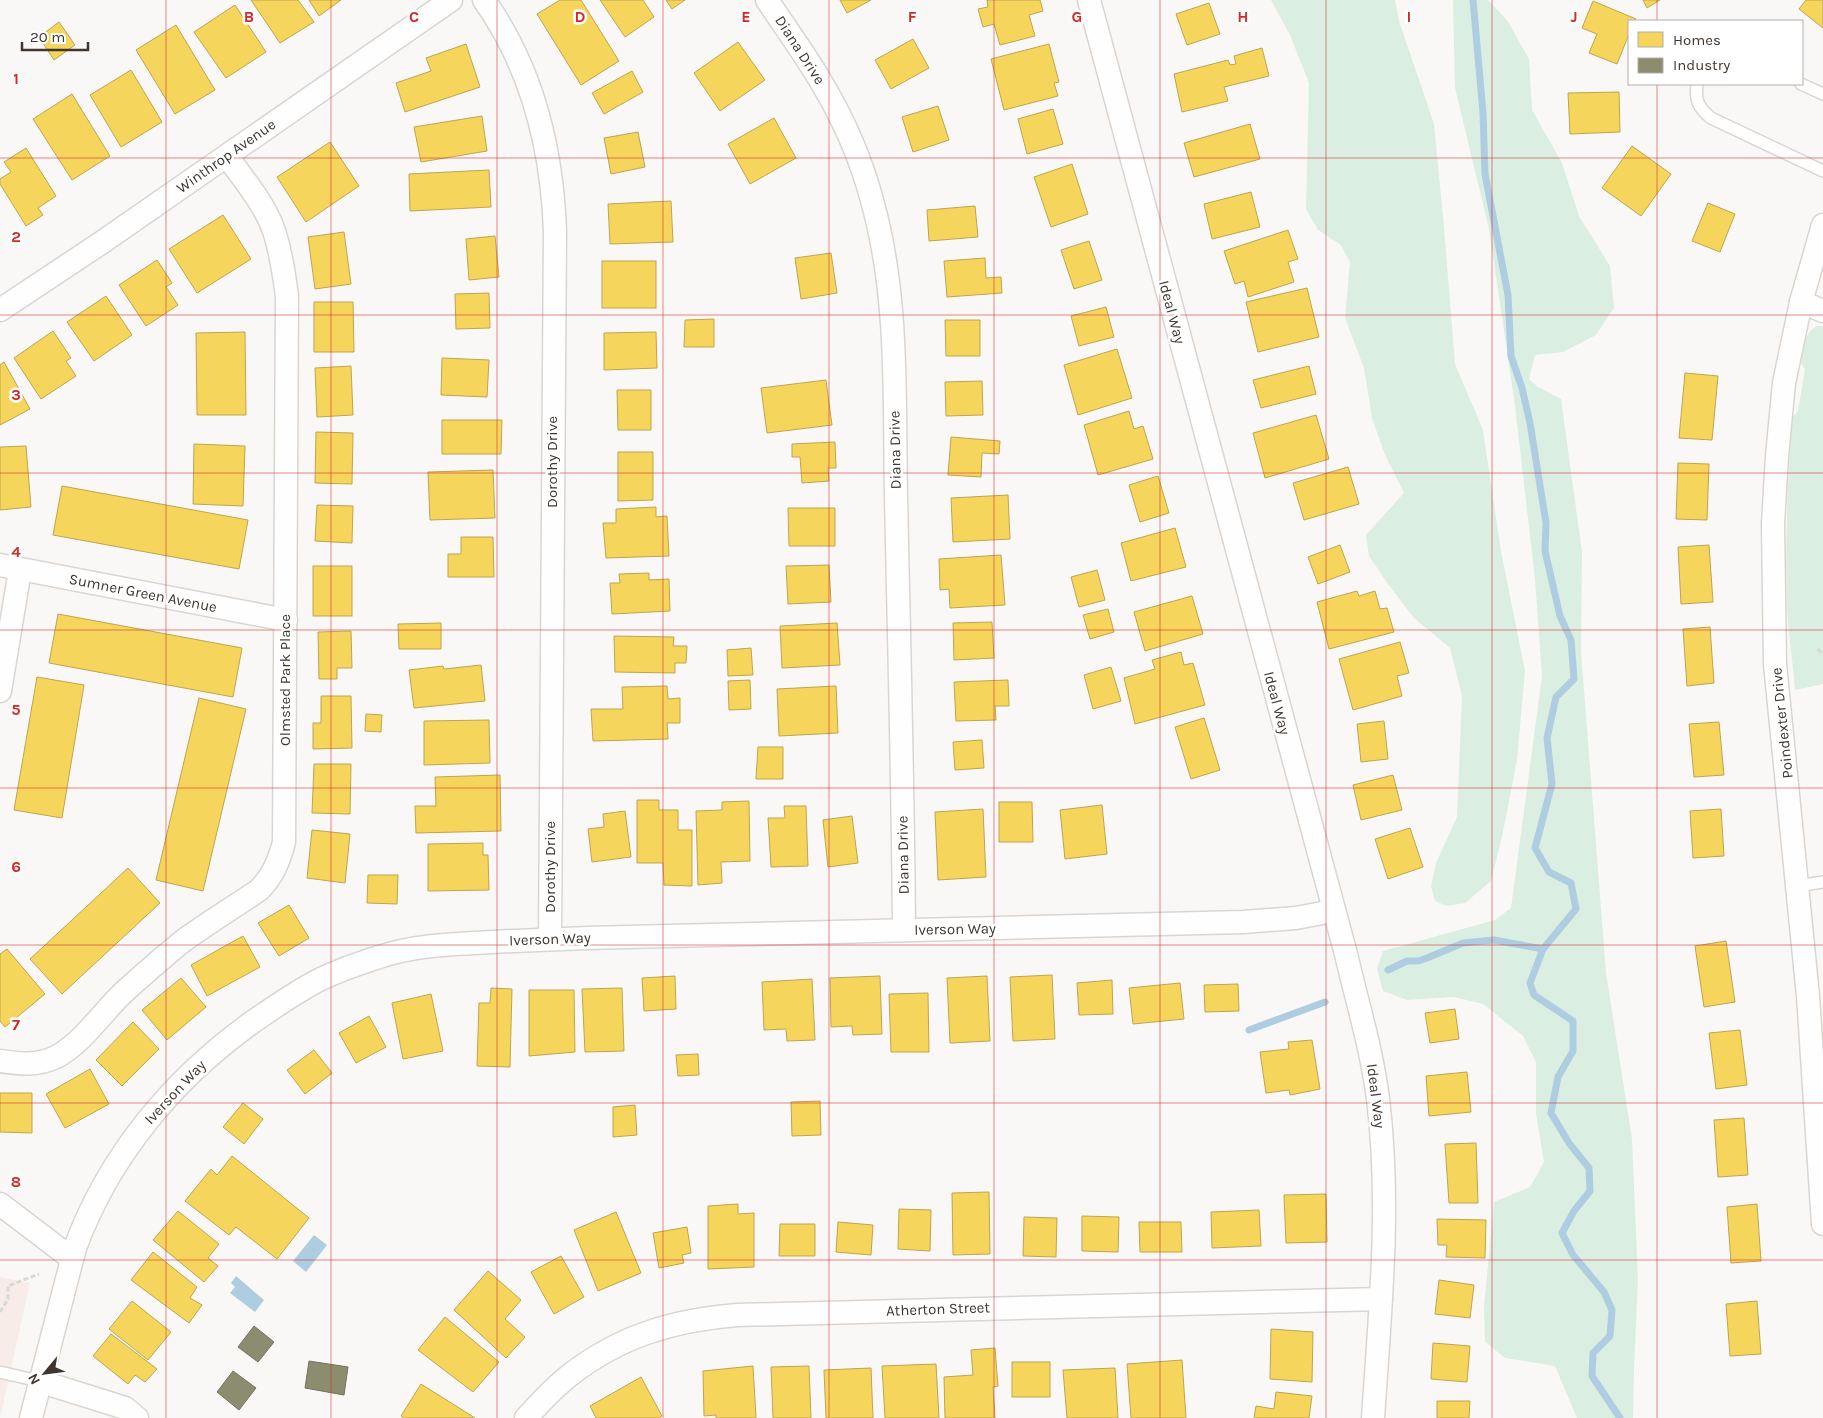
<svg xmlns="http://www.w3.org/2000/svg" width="1823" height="1418" viewBox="0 0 1823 1418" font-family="Karla,sans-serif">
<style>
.commercial{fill:#f8ece8}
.green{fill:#dbeee2}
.water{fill:#aecde0}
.homes{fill:#f6d55c;stroke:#bfa54f}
.industry{fill:#8c8c6e;stroke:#75725b}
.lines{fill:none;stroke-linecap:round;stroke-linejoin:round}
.stream{stroke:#aecde0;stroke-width:7}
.lane-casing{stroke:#dad5d1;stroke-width:14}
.street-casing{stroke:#dad5d1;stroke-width:25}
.path{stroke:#d9d8d5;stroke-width:3;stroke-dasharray:5 2.5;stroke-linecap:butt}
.lane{stroke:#fefefe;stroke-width:11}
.street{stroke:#fefefe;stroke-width:22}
.grid{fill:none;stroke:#d62828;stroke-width:1;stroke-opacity:0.55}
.labels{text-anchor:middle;stroke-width:5;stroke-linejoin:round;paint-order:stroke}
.street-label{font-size:15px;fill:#3f3630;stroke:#fff}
.grid-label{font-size:16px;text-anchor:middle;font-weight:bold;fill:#d62828;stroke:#fff;stroke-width:5;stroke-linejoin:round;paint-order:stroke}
</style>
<rect width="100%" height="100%" fill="#faf8f6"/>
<polygon class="commercial" points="0,1277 30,1283 0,1418"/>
<g class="green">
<polygon points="1271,0 1395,0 1399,21 1434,124 1444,227 1455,364 1483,430 1501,551 1525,671 1517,760 1502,837 1491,881 1465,903 1447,906 1435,901 1431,886 1436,863 1457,817 1462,696 1450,648 1414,618 1388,584 1369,556 1366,535 1404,493 1385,455 1372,418 1364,368 1345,318 1350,262 1341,245 1318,230 1306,209 1309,83 1290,35"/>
<polygon points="1453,0 1488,0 1507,20 1529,59 1532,110 1562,163 1579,216 1610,266 1614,308 1596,335 1563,352 1535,355 1529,379 1538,387 1561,399 1582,552 1581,651 1606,973 1632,1139 1638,1280 1634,1368 1633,1418 1577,1418 1555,1366 1505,1358 1485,1342 1484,1307 1494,1202 1530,1187 1544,1162 1536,1114 1536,1062 1523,1036 1483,1004 1454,997 1407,1000 1383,991 1377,969 1383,951 1495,920 1511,908 1542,676 1535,579 1515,406 1489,229 1455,88"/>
<path d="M1817,326H1823V684L1795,690C1793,661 1788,634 1787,606C1785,542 1787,480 1793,417L1798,411L1805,369L1801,363C1803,348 1803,334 1817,326Z"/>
</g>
<g class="water">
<polygon points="314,1235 327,1245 306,1272 293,1261"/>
<polygon points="236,1276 264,1300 255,1312 230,1293 235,1287 231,1283"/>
</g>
<g class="homes">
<polygon points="251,0 298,0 314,22 280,43"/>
<polygon points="309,0 341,0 319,16"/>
<polygon points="560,0 581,0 619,61 581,85 537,14"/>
<polygon points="600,0 643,0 654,17 625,37"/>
<polygon points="666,0 685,0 672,9"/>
<polygon points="840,0 871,0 847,13"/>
<polygon points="987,0 1040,0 1043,11 1029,15 1035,36 1000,45 994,24 983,27 978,9 988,7"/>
<polygon points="1643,0 1660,0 1647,8"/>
<polygon points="1806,0 1823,0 1823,28 1799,9"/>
<polygon points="1593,1 1636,19 1634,21 1629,21 1629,34 1617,64 1589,53 1597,34 1582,28"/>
<polygon points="1209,3 1220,34 1187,45 1176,14"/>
<polygon points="235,5 266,52 226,78 194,32"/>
<polygon points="59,22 75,45 54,60 39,37"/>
<polygon points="176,25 215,90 175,114 136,50"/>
<polygon points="913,39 929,68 891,89 875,60"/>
<polygon points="738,42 765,80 720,111 694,73"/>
<polygon points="466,44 480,87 405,112 396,83 431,71 426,58"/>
<polygon points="1049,44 1059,82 1054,83 1058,96 1004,110 991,59"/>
<polygon points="1262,48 1269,76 1224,87 1228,101 1182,112 1174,74 1228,60 1230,65 1236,64 1234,56"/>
<polygon points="131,70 162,122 121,147 90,95"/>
<polygon points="632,71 643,92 604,114 592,93"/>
<polygon points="1619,92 1620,132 1570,134 1568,93"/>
<polygon points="72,94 110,156 72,180 33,119"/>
<polygon points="938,106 949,140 913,152 902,117"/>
<polygon points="1053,109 1063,144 1027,154 1018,119"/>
<polygon points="482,116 487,151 421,162 414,127"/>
<polygon points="774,118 796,158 750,184 728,144"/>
<polygon points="1250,124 1260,159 1194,177 1184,143"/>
<polygon points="638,132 645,167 611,174 604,138"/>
<polygon points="330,142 359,186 306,222 277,177"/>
<polygon points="1632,146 1671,174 1641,216 1602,188"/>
<polygon points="26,148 56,196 38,208 43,215 26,226 0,184 0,179 11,172 4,162"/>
<polygon points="1072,164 1088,214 1051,227 1034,177"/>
<polygon points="489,170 491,207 410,211 409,174"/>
<polygon points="1251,192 1260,227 1212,239 1204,204"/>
<polygon points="671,201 673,242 610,244 608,204"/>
<polygon points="1708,203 1735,214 1720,252 1692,241"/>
<polygon points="975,206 978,237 929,241 927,210"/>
<polygon points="223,215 251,259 197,293 169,249"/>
<polygon points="1288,230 1298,259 1288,262 1294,282 1248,297 1244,281 1235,284 1224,251"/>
<polygon points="344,232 351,284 315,289 308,237"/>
<polygon points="495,236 499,277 469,280 466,239"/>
<polygon points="1089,241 1102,280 1074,289 1061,250"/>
<polygon points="831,253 837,293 801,299 795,258"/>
<polygon points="985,258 986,278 1001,277 1002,293 947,297 944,261"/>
<polygon points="157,260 172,283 166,287 178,305 146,326 119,285"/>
<rect x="602" y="261" width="54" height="47"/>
<polygon points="1307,288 1319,337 1258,352 1246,302"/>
<polygon points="489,293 490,328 456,329 455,294"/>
<polygon points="106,296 132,335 94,361 67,322"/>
<polygon points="314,302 353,302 354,352 314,352"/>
<polygon points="1106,307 1114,337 1079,346 1071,316"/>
<polygon points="714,319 714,347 684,347 685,320"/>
<polygon points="945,320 980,320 980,356 946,356"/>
<polygon points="53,331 71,358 66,361 76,376 41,399 14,358"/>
<polygon points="245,332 246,415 197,415 196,333"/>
<polygon points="656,332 657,368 604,370 604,333"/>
<polygon points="1117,349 1132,398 1078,415 1064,365"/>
<polygon points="442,358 489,360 487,397 441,395"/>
<polygon points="4,362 30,409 0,425 0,365"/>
<polygon points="351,366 353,415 317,417 315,368"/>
<polygon points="1309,366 1316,394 1261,408 1253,380"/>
<polygon points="1685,373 1718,376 1712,440 1679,438"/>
<polygon points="826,380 832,425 767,433 761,388"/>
<polygon points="982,381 983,415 946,416 945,382"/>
<polygon points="617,390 651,390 651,430 618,430"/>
<polygon points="1129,411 1134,429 1143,426 1153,459 1098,475 1084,425"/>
<polygon points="1316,415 1329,459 1265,478 1253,433"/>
<polygon points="442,420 502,420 501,454 442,454"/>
<polygon points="316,432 353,433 352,484 315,483"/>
<polygon points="951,437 1000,441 999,454 982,453 981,477 948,475"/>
<polygon points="835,442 836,468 828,468 829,481 802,483 800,457 792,457 792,444"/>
<polygon points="194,444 245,446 243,506 193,504"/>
<polygon points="26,446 31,507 0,510 0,447"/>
<polygon points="618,452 653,452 653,500 618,501"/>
<polygon points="1678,463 1709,464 1707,520 1676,519"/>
<polygon points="1348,467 1359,504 1304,520 1293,483"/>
<polygon points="493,470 495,518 430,520 428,472"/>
<polygon points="1158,476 1169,513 1140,522 1129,485"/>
<polygon points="62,486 248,520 239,569 53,535"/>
<polygon points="1008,495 1010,539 953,542 951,498"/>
<polygon points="317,505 353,506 352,543 315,541"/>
<polygon points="656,507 656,517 667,516 669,556 606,558 603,523 616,523 616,509"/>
<polygon points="788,508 835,508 835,546 789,546"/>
<polygon points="1175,528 1186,567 1131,581 1121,543"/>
<polygon points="461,537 493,537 494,577 448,577 448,554 461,554"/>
<polygon points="1340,545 1350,572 1318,584 1308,557"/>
<polygon points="1709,545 1713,602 1681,604 1678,547"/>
<polygon points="1001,555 1005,605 950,608 949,589 940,590 939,559"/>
<polygon points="829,565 831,602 788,604 786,566"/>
<rect x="313" y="566" width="39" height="50"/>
<polygon points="1097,570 1105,600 1079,607 1071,577"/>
<polygon points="649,573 649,580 669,579 670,611 612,614 610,583 620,583 619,574"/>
<polygon points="1357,591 1359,596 1375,591 1380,609 1387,608 1394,632 1329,649 1317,602"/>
<polygon points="1192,596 1203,634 1145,651 1134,612"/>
<polygon points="1108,609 1114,632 1090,639 1083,615"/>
<polygon points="58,614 242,648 233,697 49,663"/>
<polygon points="992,622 994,658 954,660 953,623"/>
<polygon points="441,623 441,649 399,649 398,624"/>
<polygon points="837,623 840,665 782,668 780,626"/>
<polygon points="1710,627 1714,683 1687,686 1683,629"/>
<polygon points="351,631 352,668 337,668 337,679 319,679 318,632"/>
<polygon points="614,636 674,637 673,646 687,646 686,663 675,663 675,673 615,672"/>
<polygon points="1400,642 1409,673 1397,676 1402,696 1353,710 1339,659"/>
<polygon points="751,648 753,675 728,676 727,650"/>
<polygon points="1181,652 1184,665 1193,663 1205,705 1135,724 1124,678 1155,669 1152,660"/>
<polygon points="481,665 485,701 414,708 409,670 443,666 444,669"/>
<polygon points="1111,667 1121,701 1093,709 1084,675"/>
<polygon points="37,677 84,685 62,818 14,810"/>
<polygon points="750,680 751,709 729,710 728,681"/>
<polygon points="1008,680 1009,706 995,706 996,720 956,721 954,682"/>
<polygon points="667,686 668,699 680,698 680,723 667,723 668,739 593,741 591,709 623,709 622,687"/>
<polygon points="836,686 838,733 779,736 777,689"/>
<polygon points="321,696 351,696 352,748 313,749 313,723 321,723"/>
<polygon points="199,698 246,709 203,891 156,880"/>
<polygon points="366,714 382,715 381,732 365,731"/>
<polygon points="1204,718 1220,770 1191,779 1175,727"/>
<polygon points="489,720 490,763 424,765 424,721"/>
<polygon points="1384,721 1388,759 1361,762 1357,724"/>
<polygon points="1719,722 1724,775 1694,777 1689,724"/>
<polygon points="982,740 984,768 955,770 953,742"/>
<polygon points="758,747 783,747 783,779 756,779"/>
<polygon points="314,764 351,764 350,814 312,813"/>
<polygon points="500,775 501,831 416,833 415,806 436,806 435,777"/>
<polygon points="1393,775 1402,810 1361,820 1353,785"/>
<polygon points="637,800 659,800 659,810 678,810 678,830 692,830 692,886 664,885 663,863 637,863"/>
<polygon points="749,801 750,861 721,862 722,883 698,885 696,811 722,810 722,802"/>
<polygon points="999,802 1032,802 1033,842 999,842"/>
<polygon points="1102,805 1107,854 1065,859 1060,810"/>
<polygon points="784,806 806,806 808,866 771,867 768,818 785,818"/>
<polygon points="983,809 986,877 938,880 935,812"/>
<polygon points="1721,809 1724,856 1693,858 1690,811"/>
<polygon points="625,811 631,857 592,862 588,829 604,827 603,814"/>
<polygon points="852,816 858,863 828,867 823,820"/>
<polygon points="1410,828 1423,867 1388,879 1375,839"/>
<polygon points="312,830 350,834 345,883 307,878"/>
<polygon points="483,843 483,855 488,855 489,890 428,891 428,844"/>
<polygon points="128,868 160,903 62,994 30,959"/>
<polygon points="368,875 398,875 397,904 367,903"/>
<polygon points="289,905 309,938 279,956 258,923"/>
<polygon points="243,936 260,967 207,996 191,965"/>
<polygon points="1726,941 1735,1002 1704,1007 1695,946"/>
<polygon points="7,949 45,994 5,1027 0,1021 0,954"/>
<polygon points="1052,975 1055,1039 1013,1041 1010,977"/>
<polygon points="675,976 676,1009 644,1011 642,978"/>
<polygon points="880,976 882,1034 853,1035 852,1026 831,1027 830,978"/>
<polygon points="987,976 990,1041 950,1043 947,978"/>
<polygon points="181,978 206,1007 167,1040 142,1010"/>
<polygon points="812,979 815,1040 787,1041 786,1029 764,1030 762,982"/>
<polygon points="1112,980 1113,1014 1079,1015 1077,983"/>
<polygon points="1180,983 1184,1019 1133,1024 1129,988"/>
<polygon points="1238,984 1239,1011 1205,1012 1204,985"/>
<polygon points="491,988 512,989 510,1067 477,1066 479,1003 490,1003"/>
<polygon points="622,988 624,1051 585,1052 582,989"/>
<polygon points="529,990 574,990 575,1052 529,1056"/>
<polygon points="928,993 929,1052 891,1052 889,994"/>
<polygon points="431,994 443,1051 403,1059 392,1003"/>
<polygon points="1455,1009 1459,1039 1430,1043 1425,1013"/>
<polygon points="369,1016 386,1047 356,1063 339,1033"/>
<polygon points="133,1022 159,1049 122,1086 96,1060"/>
<polygon points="1740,1030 1747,1085 1716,1089 1709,1033"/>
<polygon points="1312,1040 1320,1089 1290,1095 1289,1090 1266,1093 1260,1052 1289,1049 1288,1042"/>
<polygon points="314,1050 332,1073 305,1094 287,1070"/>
<polygon points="698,1054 699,1075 678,1076 676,1055"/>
<polygon points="90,1069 109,1104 65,1128 46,1094"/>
<polygon points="1467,1072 1471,1112 1429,1116 1426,1076"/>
<polygon points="0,1093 32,1093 32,1133 0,1132"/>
<polygon points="820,1101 821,1135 792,1136 791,1102"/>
<polygon points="243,1103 263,1119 244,1144 223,1127"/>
<polygon points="635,1105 637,1135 613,1137 613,1107"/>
<polygon points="1744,1118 1748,1175 1718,1177 1714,1120"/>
<polygon points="1476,1143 1478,1203 1449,1203 1445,1144"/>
<polygon points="232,1156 309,1218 277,1259 236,1227 229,1235 185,1201 211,1169 217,1175"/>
<polygon points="989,1192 990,1254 953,1255 952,1193"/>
<polygon points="1326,1194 1327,1242 1286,1243 1284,1195"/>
<polygon points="738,1204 738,1214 754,1213 754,1267 708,1269 708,1206"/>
<polygon points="1757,1204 1761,1261 1731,1263 1727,1207"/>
<polygon points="899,1209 931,1210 930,1251 898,1249"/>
<polygon points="1259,1210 1261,1246 1212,1248 1211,1212"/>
<polygon points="178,1211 219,1244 208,1258 218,1266 204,1282 153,1240"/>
<polygon points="616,1212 641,1273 598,1291 574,1230"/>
<polygon points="1082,1216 1119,1217 1118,1252 1082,1251"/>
<polygon points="1024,1217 1057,1218 1056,1257 1023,1256"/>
<polygon points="1437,1219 1486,1220 1485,1258 1446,1257 1447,1245 1438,1245"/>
<polygon points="838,1222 873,1225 871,1255 836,1252"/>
<polygon points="1139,1222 1181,1222 1182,1252 1140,1252"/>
<polygon points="780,1224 815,1224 815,1256 779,1256"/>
<polygon points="687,1227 691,1253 682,1255 684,1263 659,1268 653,1233"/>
<polygon points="153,1252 197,1287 190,1298 202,1305 189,1323 131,1280"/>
<polygon points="561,1256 584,1297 554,1314 531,1272"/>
<polygon points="488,1271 521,1300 505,1319 525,1337 506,1358 454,1310"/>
<polygon points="1439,1280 1474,1285 1470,1318 1435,1314"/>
<polygon points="132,1301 171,1332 148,1360 109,1329"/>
<polygon points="1757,1301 1761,1354 1730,1356 1726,1304"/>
<polygon points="445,1317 499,1362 473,1392 418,1350"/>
<polygon points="1271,1329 1313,1332 1312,1382 1270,1379"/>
<polygon points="111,1334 157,1369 145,1382 135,1375 128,1384 93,1356"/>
<polygon points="1433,1343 1470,1346 1467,1382 1431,1379"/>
<polygon points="995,1348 998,1386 993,1387 995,1418 945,1418 944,1377 973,1375 971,1350"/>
<polygon points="1182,1360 1186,1418 1131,1418 1127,1364"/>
<rect x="1012" y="1362" width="38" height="35"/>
<polygon points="936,1364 939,1418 885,1418 882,1366"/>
<polygon points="753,1366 756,1418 716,1418 716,1415 704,1416 703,1371"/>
<polygon points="809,1366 811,1418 773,1418 771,1367"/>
<polygon points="871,1368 873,1418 826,1418 824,1370"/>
<polygon points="1115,1368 1118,1418 1067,1418 1063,1370"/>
<polygon points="641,1377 662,1416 659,1418 596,1418 590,1406"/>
<polygon points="421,1384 475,1418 404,1418 401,1416"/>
<polygon points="1276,1392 1312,1396 1309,1418 1254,1418 1256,1406 1274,1409"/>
<polygon points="1437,1401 1470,1401 1469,1418 1437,1418"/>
</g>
<g class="industry">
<polygon points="254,1326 274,1342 258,1362 238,1347"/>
<polygon points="309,1361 348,1367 344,1395 305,1388"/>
<polygon points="233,1371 256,1388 239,1410 217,1392"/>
</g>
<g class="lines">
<g class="stream">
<polyline points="1473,0 1483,113 1485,174 1508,295 1511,356 1522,388 1530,423 1546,523 1545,551 1560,616 1571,640 1574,679 1556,697 1547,738 1552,784 1535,848 1549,872 1571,883 1576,909 1543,949 1530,983 1534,995 1573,1021 1573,1051 1558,1077 1551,1113 1569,1143 1589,1168 1590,1191 1574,1211 1562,1233 1573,1255 1604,1292 1612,1310 1610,1336 1593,1353 1592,1376 1620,1418"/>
<polyline points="1388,970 1407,961 1418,961 1427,958 1463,943 1494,940 1543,949"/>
<polyline points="1249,1030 1325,1002"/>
</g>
<g class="lane-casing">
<g id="lane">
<path d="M1697,84C1695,101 1698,107 1711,118L1823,171"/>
<polyline points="1801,84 1823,94"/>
<polyline points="1798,886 1823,882"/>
<polyline points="0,1372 39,1381"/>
</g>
</g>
<g class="street-casing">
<g id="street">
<path d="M484,0C533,69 552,148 555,231L550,939"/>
<path d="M767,0C785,27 804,53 820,80C843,118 862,161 873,204C899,299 894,399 896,496C899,641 903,785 904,930"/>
<path d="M1089,0L1346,954C1357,1002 1372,1050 1378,1099C1391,1205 1380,1312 1373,1418"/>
<polyline points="1823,225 1801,302 1784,383 1777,456 1773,524 1775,664 1808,996 1823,1224"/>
<polyline points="1801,302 1823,311"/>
<polyline points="0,310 101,243 451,0"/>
<polyline points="0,565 286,620"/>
<polyline points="0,691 20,570"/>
<path d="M0,1061C20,1064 37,1066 56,1057C84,1042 102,1012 125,991C144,974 163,957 183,941C208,923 234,907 259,890C273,876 279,861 284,842L287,296C284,274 281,252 274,231C265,204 243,179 227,156"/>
<polyline points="0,1204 71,1258"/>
<polyline points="39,1381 125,1408 137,1418"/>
<path d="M31,1418L75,1248C109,1155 174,1078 254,1021C276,1006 297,991 321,979C338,971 357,964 376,958C413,945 452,944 492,942C550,939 609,937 668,936C860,931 1051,927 1243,922L1296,918L1333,911"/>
<path d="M526,1418C540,1403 553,1388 570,1375C620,1336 674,1320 737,1315L1381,1299"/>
</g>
</g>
<g class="path">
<polyline points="1818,649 1823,655"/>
<polyline points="0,1312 8,1299 8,1286 39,1274"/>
</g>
<use href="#lane" class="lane"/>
<use href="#street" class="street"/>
</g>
<path class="grid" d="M166,0V1418M331,0V1418M497,0V1418M663,0V1418M829,0V1418M994,0V1418M1160,0V1418M1326,0V1418M1492,0V1418M1657,0V21M1657,84V1418M0,158H1823M0,315H1823M0,473H1823M0,630H1823M0,788H1823M0,945H1823M0,1103H1823M0,1260H1823"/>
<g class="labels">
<g class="street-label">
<text transform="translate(800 50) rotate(57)" y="5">Diana Drive</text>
<text transform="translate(226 156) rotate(-35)" y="5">Winthrop Avenue</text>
<text transform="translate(1172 312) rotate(75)" y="5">Ideal Way</text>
<text transform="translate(895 450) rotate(-91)" y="5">Diana Drive</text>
<text transform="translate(552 462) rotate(-90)" y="5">Dorothy Drive</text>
<text transform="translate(143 593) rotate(11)" y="5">Sumner Green Avenue</text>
<text transform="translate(285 680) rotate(-90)" y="5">Olmsted Park Place</text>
<text transform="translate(1277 703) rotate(75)" y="5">Ideal Way</text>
<text transform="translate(1782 723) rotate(-96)" y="5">Poindexter Drive</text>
<text transform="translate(903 855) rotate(-91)" y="5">Diana Drive</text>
<text transform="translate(550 867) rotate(-90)" y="5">Dorothy Drive</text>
<text transform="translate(955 929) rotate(-1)" y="5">Iverson Way</text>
<text transform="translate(550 939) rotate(-2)" y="5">Iverson Way</text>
<text transform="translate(175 1092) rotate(-47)" y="5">Iverson Way</text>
<text transform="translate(1376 1096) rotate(83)" y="5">Ideal Way</text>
<text transform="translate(938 1309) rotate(-2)" y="5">Atherton Street</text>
</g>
</g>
<g class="grid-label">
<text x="249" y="22">B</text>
<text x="414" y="22">C</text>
<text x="580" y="22">D</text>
<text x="746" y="22">E</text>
<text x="912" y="22">F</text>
<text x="1077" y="22">G</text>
<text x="1243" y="22">H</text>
<text x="1409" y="22">I</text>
<text x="1574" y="22">J</text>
<text x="16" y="84">1</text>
<text x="16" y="242">2</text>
<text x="16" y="400">3</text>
<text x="16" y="557">4</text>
<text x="16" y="715">5</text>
<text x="16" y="872">6</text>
<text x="16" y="1030">7</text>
<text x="16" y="1187">8</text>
</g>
<rect x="1628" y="20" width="175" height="65" fill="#ffffff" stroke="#b2afac"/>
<rect x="1638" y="32" width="25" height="15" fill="#f6d55c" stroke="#b2afac"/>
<text x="1673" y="45" font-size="15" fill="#3f3630">Homes</text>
<rect x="1638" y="58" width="25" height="15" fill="#8c8c6e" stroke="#b2afac"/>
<text x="1673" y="70" font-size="15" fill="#3f3630">Industry</text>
<g transform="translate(45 1373) rotate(241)" stroke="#ffffff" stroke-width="4" paint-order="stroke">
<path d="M0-4L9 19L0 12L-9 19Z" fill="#3f3630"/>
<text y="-8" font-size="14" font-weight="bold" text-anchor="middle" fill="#3f3630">N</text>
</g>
<path d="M22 42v8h66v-8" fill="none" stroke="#3f3630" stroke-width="2.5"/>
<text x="30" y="42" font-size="15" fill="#3f3630" stroke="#ffffff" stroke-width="4" paint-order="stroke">20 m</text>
</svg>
